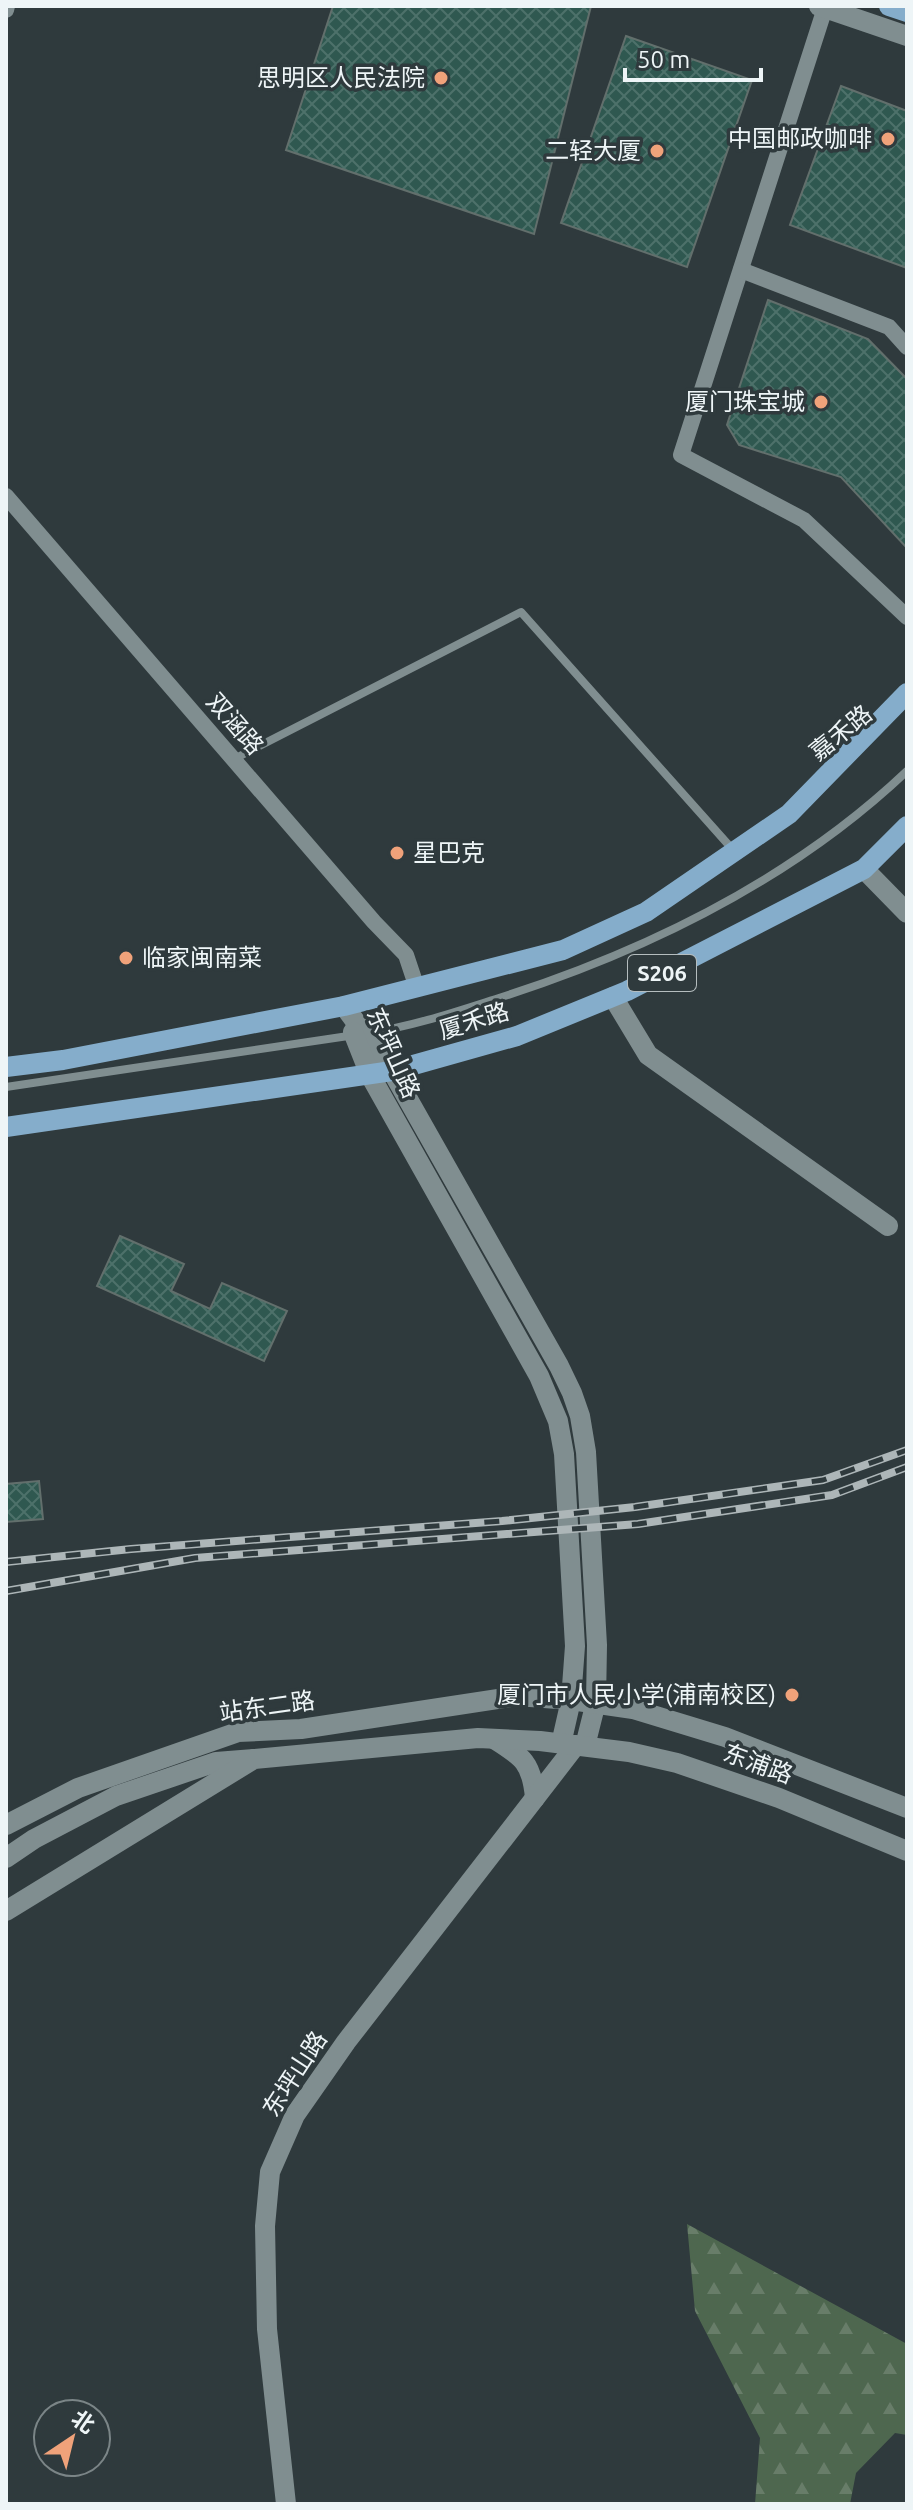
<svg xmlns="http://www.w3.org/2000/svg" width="913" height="2510" viewBox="0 0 913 2510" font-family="Ubuntu,'Noto Sans SC',sans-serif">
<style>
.forest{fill:url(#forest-firs)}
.building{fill:url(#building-cross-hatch);stroke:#626f6c;stroke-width:2}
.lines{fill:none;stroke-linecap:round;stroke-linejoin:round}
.service{stroke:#808e90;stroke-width:8}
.minor{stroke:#808e90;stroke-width:16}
.tertiary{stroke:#808e90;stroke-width:20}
.secondary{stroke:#808e90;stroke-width:20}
.primary{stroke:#85adcb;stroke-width:20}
.rail-casing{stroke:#adb6b8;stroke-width:8}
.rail{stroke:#2f3a3d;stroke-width:5;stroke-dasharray:15;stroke-linecap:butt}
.poi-dot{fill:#f0a27a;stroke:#2f3a3d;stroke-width:3}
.labels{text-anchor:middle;stroke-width:7;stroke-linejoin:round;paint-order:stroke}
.shield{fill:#2f3a3d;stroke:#b5bdbf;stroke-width:2}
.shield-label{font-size:22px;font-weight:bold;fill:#eef5f7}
.poi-label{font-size:24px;fill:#eef5f7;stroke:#2f3a3d;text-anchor:end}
.street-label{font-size:24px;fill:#eef5f7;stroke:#2f3a3d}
</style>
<defs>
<pattern id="forest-firs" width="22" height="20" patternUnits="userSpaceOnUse" patternTransform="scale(2)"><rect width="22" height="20" fill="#4e674f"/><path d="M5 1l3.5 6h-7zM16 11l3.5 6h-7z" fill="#687d69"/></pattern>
<pattern id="building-cross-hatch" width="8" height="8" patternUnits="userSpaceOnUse" patternTransform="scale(2)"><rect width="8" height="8" fill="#2f5850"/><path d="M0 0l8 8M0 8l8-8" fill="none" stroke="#4d716a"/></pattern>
</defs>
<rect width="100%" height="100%" fill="#2f3a3d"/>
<polygon class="forest" points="687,2224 907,2344 907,2435 895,2433 856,2473 850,2504 755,2504 760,2438 695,2311"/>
<g class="building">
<polygon points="333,6 591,6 534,234 286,150"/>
<polygon points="626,36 752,80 687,267 561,223"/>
<polygon points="841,86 907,111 907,268 790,225"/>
<polygon points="768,300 868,339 907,379 906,547 841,477 739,445 727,425"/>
<polygon points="120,1236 184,1264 171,1291 210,1309 222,1283 287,1311 264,1361 97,1286"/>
<polygon points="39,1481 43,1519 6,1522 6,1484"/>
</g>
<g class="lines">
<g class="service">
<polyline points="234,759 521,612 734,851"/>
<path d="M368,1033C415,1026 458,1011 502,997C651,949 793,879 907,771"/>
<polyline points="6,1087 355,1035"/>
</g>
<g class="minor">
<polyline points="825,8 681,455 804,520 907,617"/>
<polyline points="6,10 7,6"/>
<polyline points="741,270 889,327 907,347"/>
<polyline points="6,496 374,922 406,955 417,988"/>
</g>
<g class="tertiary">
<polyline points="864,869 907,913"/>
<polyline points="613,997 648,1055 888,1226"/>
<path d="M494,1739C523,1757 532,1763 535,1798"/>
<polyline points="6,1858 34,1839 116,1796 216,1762 254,1759"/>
<polyline points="286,2504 267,2329 265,2226 270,2172 295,2115 346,2042 576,1745"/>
</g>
<g class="secondary">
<polyline points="819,6 907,36"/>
<polyline points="344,1006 392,1071 559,1366 572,1393 580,1416 586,1452 597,1645 596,1702 585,1746"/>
<polyline points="353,1032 370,1075 539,1376 558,1421 564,1454 575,1646 571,1700 561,1744"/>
<polyline points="6,1825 78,1788 238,1732 301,1729 517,1696 571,1700 633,1709 725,1737 907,1808"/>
<polyline points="6,1911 254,1759 478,1738 540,1741 629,1752 677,1763 779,1798 907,1851"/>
</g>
<g class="primary">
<polyline points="889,6 907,12"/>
<polyline points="6,1067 63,1060 344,1006 563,950 646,912 789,814 907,693"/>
<polyline points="6,1127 392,1071 517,1036 627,991 864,869 907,826"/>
</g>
<g class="rail-casing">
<g id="rail">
<polyline points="6,1562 131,1549 502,1521 635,1507 823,1480 907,1450"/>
<polyline points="6,1591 195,1558 638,1524 832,1495 907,1467"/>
</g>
</g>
<use href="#rail" class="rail"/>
</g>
<g class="poi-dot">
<circle cx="441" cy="78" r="8"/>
<circle cx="888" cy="139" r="8"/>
<circle cx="657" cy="151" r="8"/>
<circle cx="821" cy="402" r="8"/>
<circle cx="397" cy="853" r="8"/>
<circle cx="126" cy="958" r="8"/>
<circle cx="792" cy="1695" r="8"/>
</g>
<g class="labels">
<rect class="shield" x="628" y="955" width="68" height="36" rx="6"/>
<g class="shield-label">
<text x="662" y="981">S206</text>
</g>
<g class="poi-label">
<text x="425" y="86">思明区人民法院</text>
<text x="872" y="147">中国邮政咖啡</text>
<text x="641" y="159">二轻大厦</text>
<text x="805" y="410">厦门珠宝城</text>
<text x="413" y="861" text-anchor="start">星巴克</text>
<text x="142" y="966" text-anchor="start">临家闽南菜</text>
<text x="776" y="1703">厦门市人民小学(浦南校区)</text>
</g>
<g class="street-label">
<text transform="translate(235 724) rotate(49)" y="8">双涵路</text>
<text transform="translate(841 733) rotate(-39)" y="8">嘉禾路</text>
<text transform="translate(474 1021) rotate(-17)" y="8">厦禾路</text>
<text transform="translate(393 1053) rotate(66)" y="8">东坪山路</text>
<text transform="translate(267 1707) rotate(-8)" y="8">站东二路</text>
<text transform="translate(758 1764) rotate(20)" y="8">东浦路</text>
<text transform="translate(295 2074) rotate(-57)" y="8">东坪山路</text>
</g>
</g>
<rect width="913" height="2510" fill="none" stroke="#eef5f7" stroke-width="16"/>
<g transform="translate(72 2438) rotate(35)"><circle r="38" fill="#2f3a3d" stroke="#7b8587" stroke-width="2"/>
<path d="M0-6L14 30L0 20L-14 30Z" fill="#f0a27a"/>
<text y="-12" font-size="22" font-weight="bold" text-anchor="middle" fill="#eef5f7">北</text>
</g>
<path d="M625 68v12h136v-12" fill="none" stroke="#eef5f7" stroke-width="4"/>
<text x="637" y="68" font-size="24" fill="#eef5f7" stroke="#2f3a3d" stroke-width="6" paint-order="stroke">50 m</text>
</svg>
